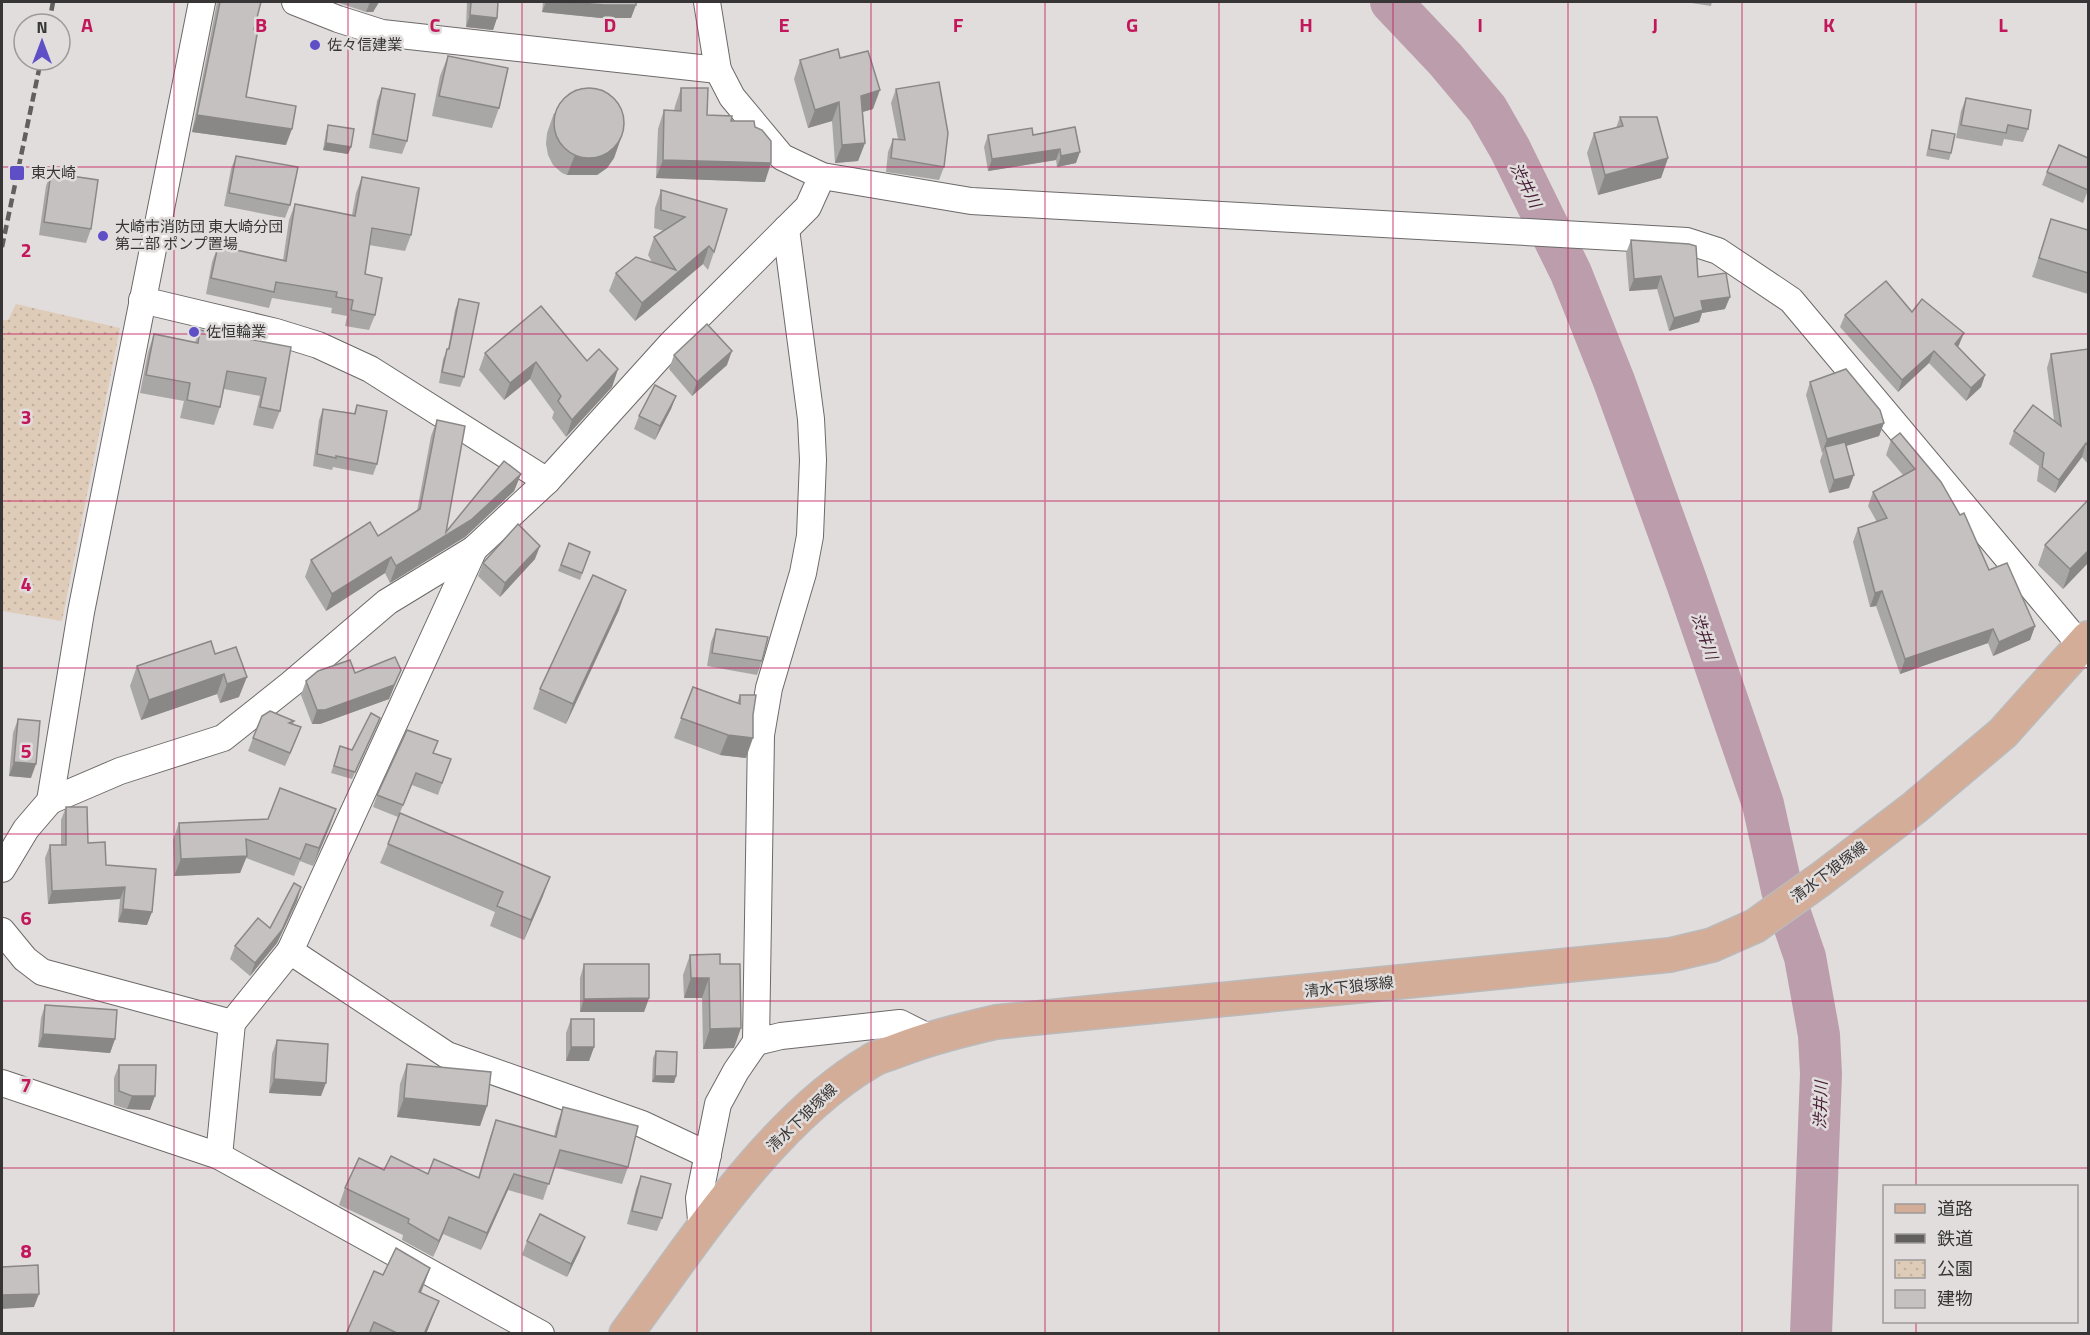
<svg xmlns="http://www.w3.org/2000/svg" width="2090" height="1335" viewBox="0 0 2090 1335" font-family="'Titillium Web','Noto Sans JP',sans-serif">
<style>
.park{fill:url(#park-dots)}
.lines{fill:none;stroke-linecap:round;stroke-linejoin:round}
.river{stroke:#bc9dac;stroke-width:42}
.minor-casing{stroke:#6d6969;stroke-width:28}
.major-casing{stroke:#bbbaba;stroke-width:36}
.minor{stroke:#fff;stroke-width:26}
.major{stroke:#d3ad98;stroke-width:33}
.rail{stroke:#62605f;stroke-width:4.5;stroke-dasharray:9 4.5;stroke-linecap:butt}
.wall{fill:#a9a6a6}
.shaded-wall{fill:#8a8787}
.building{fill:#c5c1c1;stroke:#8a8787;stroke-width:1.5}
.grid{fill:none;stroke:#c2185b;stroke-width:1.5;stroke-opacity:0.55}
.poi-dot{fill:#5f4fc7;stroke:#e1dddc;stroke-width:2}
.labels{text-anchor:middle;stroke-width:5;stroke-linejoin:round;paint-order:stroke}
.poi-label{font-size:15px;fill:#373535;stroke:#e1dddc;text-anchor:start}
.street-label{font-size:15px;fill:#373535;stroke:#e1dddc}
.water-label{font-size:16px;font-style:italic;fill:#4a2038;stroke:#e1dddc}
.grid-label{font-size:20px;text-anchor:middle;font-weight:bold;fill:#c2185b;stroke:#e1dddc;stroke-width:5;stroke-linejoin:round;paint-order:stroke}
</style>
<defs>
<pattern id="park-dots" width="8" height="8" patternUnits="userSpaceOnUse" patternTransform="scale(1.5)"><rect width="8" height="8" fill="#dfccb8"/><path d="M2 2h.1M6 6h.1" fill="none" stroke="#c0b09f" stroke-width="1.8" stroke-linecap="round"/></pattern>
</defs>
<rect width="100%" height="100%" fill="#e1dddc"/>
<polygon class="park" points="16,304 120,328 62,621 2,611 2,320 8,320"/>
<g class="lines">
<polyline class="river" points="1391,2 1445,59 1487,109 1510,149 1571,273 1614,381 1687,583 1763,804 1782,890 1805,957 1819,1035 1821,1074 1811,1334"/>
<g class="minor-casing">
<g id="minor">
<polyline points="295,2 338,19 382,33 718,70"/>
<polyline points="707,2 718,70 732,97 782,157 822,176 971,201 1687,241 1718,251 1791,300 2088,654"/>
<polyline points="786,229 811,419 813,460 810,536 803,573 769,688 761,735 756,1042 781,1036 900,1023 930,1038"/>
<polyline points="142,300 276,332 318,345 370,369 547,481"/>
<polyline points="50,801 120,771 223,738 291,684 387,602 474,549 547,481 671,344 808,207 822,176"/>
<polyline points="2,869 26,829 50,801 81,612 202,2"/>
<polyline points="2,931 25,959 42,972 232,1023 290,951 447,1055 642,1124 708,1155"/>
<polyline points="290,951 474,549"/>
<polyline points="2,1083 219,1156 541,1334"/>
<polyline points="219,1156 232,1023"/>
<polyline points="702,1231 699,1198 718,1104 736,1071 756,1042"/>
</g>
</g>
<g class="major-casing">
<path id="major" d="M626,1334C693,1243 773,1118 871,1061C878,1056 888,1054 896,1051C929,1038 962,1030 996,1022L1670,955L1712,945L1755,926L1821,879L1914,808L2003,733L2088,638"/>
</g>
<use href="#minor" class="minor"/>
<use href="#major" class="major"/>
<g class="rail">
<polyline points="49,24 53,2"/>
<polyline points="2,247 41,60"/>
</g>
</g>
<g class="wall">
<polygon points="217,2 261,2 254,29 246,97 286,145 192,132"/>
<polygon points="336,2 379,2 373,12 366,12"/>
<polygon points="467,2 498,2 497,18 493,30 466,27"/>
<polygon points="543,2 656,2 636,3 631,18 601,18 542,12"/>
<polygon points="1685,2 1712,2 1711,6"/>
<polygon points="448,56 499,108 492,128 432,116 440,76"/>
<polygon points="800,60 873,109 863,112 865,143 858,161 835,163 832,121 808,128 794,79"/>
<polygon points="382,88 407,141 402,154 369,148 377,101"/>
<polygon points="681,88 707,115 755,127 765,182 656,178 658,129 664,110 674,111 675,106"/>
<polygon points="896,89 944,167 939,180 886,172 888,152 893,139 898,139 891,103"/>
<polygon points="1966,98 2028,129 2023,142 2004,139 2002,146 1956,138 1961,111"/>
<polygon points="554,113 621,138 614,158 607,168 597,175 567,175 562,173 553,165 548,155 546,144 547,133"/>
<polygon points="1620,117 1668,158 1661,178 1598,195 1587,153 1594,133 1616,128"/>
<polygon points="328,125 351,147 348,154 323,150 326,132"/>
<polygon points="1075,127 1076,163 1057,167 1056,160 988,171 984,147 988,135 1033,135"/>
<polygon points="1932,130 1951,153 1949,160 1926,156 1930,137"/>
<polygon points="236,156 290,205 285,218 224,206 231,169"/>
<polygon points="2088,158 2088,193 2087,193 2083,203 2042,185 2047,172"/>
<polygon points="51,173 91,229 86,243 39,235 46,186"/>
<polygon points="362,177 411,235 405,251 369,245 365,274 375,315 369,330 345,326 347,316 331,313 332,308 272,298 269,308 206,294 212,262 218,246 283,260 289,220 295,204 352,215 356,193"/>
<polygon points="661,190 714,252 708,270 703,264 635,321 609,291 616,273 652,262 648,255 654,237 664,231 654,228 655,208"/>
<polygon points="2051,219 2088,230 2088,294 2032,277"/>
<polygon points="1631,240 1698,277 1725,309 1702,313 1699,322 1669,331 1657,289 1629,291 1626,253"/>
<polygon points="459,299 464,377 460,387 439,383 443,359 448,349 455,310"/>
<polygon points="1912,312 1959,345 1958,347 1985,375 1981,387 1966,401 1929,363 1898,392 1840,327 1845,315"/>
<polygon points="200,330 291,347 280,411 273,429 253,425 260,396 224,389 220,407 214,425 180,418 184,401 140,393 148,352 154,334 195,342"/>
<polygon points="2088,349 2088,464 2082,457 2055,493 2037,481 2039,466 2009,444 2014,431 2054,420 2047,368 2051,354"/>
<polygon points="485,353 587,361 618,369 612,387 566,437 552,418 554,412 530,379 504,400 479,370"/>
<polygon points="674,355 727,365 692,396 669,369"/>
<polygon points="1810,382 1884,423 1879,436 1846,446 1849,488 1829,493 1820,461 1823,452 1822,453 1806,395"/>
<polygon points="676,396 671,409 655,440 634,429 639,416"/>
<polygon points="357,405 377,464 373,475 333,467 332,470 313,466 319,420 323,409 354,413"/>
<polygon points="437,420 446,532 521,474 514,491 465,537 390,583 385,573 326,611 305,577 311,560 378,536 417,511 431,436"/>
<polygon points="1900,433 1989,570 2035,626 2030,640 1993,656 1988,643 1900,674 1876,606 1870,607 1853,542 1858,528 1877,522 1868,506 1873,492 1903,475 1886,455 1891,440"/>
<polygon points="569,543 590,552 580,580 558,571"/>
<polygon points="2045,545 2088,563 2063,589 2038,565"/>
<polygon points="535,559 500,597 478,576 483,563"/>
<polygon points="619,610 566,724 533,709 540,689"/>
<polygon points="716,629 762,661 757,675 707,666 711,642"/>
<polygon points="215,654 239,697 220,703 217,694 141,720 130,686 137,666"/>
<polygon points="401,670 389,699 320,724 312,724 301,695 306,681 355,673"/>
<polygon points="693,687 737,703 740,695 746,758 720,755 674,738"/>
<polygon points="380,718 352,779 331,773 340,746 352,750"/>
<polygon points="18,719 31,778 9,776 13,733"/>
<polygon points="294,721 293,725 301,727 285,766 248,751 253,738"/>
<polygon points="433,753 451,759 438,795 412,785 398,817 373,807 377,795"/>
<polygon points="66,807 88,843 106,865 156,869 147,925 118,922 120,899 48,904 45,858 50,845 61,845 61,820"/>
<polygon points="336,809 330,826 313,866 300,861 294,876 246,858 240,873 174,876 173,840 179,823 268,819"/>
<polygon points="388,844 543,896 524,940 490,926 495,912 380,863"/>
<polygon points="297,901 277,943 250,976 230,959 235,946 270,928"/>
<polygon points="690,955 720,964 734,1048 703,1049 702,998 684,998 683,975"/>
<polygon points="584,964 649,998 644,1012 580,1012 580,978"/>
<polygon points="45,1005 115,1039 110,1053 38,1047 41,1018"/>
<polygon points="571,1019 594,1047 589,1061 566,1061 566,1033"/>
<polygon points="277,1040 321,1096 269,1093 272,1054"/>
<polygon points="656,1051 676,1076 674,1083 652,1082 653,1058"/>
<polygon points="407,1064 487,1106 480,1126 397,1117 400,1084"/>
<polygon points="119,1065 150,1110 127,1109 114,1105 114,1078"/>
<polygon points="563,1107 628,1167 622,1184 554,1167 543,1200 508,1190 481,1250 443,1234 433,1257 402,1240 403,1235 339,1205 345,1188 384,1170 478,1178 490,1137 496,1120 554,1136 557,1124"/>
<polygon points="641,1176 662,1218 657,1231 627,1224 636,1189"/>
<polygon points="527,1241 580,1250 567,1277 522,1255"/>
<polygon points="430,1268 421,1293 439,1301 426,1334 346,1334 383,1275"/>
</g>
<g class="shaded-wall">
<polygon points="370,2 379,2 373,12 366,12"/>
<polygon points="546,2 566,2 636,5 631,18 601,18 542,12"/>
<polygon points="632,2 656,2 632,3"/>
<polygon points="470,15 497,18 493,30 466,27"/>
<polygon points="880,90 873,109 855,114 861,96"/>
<polygon points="839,102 832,121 808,128 815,110"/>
<polygon points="197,115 292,129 286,145 192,132"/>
<polygon points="621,138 614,158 607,168 597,175 567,175 575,155"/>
<polygon points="326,143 351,147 348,154 323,150"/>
<polygon points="865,143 858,161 835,163 842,145"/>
<polygon points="1060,149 1056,160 988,171 992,159"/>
<polygon points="1080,152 1076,163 1057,167 1061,156"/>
<polygon points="1668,158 1661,178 1598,195 1605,175"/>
<polygon points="663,160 771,163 765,182 656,178"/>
<polygon points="709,246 703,264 635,321 642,303"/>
<polygon points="1661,276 1657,289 1629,291 1634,279"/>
<polygon points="1730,297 1725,309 1702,313 1699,322 1669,331 1674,318 1701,301"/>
<polygon points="1964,333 1959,345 1950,356 1955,344"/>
<polygon points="732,351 727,365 692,396 697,382"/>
<polygon points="1934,351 1929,363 1898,392 1902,380"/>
<polygon points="536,362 530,379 504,400 510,383"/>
<polygon points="618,369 612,387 566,437 572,420"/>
<polygon points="1985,375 1981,387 1966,401 1971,388"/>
<polygon points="676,396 671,409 655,440 660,426"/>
<polygon points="1884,423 1879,436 1826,452 1825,447 1822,453 1827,439"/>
<polygon points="2086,443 2082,457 2055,493 2059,480"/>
<polygon points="521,474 514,491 465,537 390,583 396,566 471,520"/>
<polygon points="1854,475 1849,488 1829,493 1834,480"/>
<polygon points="540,546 535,559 500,597 505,583"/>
<polygon points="2088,551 2088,563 2063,589 2070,569"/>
<polygon points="391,557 385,573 326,611 332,594"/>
<polygon points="626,590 619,610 566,724 573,704"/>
<polygon points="1882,591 1876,606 1870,607 1875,593"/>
<polygon points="2035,626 2030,640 1993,656 1999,642"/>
<polygon points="1993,629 1988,643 1900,674 1905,659"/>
<polygon points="401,670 389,699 320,724 312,724 317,710"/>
<polygon points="224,674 217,694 141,720 149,700"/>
<polygon points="247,677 239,697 220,703 227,684"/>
<polygon points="301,727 296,740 285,766 290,753"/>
<polygon points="728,735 753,738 746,758 720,755"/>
<polygon points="14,762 36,764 31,778 9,776"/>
<polygon points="336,809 330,826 313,866 319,848"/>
<polygon points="247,856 240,873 174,876 181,859"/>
<polygon points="550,877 543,896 524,940 531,920"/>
<polygon points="125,887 120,899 48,904 52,891"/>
<polygon points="301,887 297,901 277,943 250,976 255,963"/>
<polygon points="123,909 152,912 147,925 118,922"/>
<polygon points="691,978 709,978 702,998 684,998"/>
<polygon points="649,998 644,1012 580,1012 584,999"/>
<polygon points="741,1028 734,1048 703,1049 710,1029"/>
<polygon points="43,1034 115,1039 110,1053 38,1047"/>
<polygon points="571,1047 594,1047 589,1061 566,1061"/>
<polygon points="655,1076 676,1076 674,1083 652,1082"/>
<polygon points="274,1079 326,1083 321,1096 269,1093"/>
<polygon points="132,1096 155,1096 150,1110 127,1109"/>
<polygon points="404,1098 487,1106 480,1126 397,1117"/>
<polygon points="514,1174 508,1190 481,1250 487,1233"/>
<polygon points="449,1217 443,1234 433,1257 439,1241"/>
<polygon points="585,1237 580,1250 567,1277 571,1264"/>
<polygon points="430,1268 423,1287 412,1311 419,1292"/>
<polygon points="39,1294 34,1307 2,1309 2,1295"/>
<polygon points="439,1301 426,1334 424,1334"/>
</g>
<g class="building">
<polygon points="220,2 261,2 254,29 258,29 246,97 296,106 292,129 197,115"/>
<polygon points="471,2 498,2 497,18 470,15"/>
<polygon points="566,2 636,2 636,5 605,5"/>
<polygon points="838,49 840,58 868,51 880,90 861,96 865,143 842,145 839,102 815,110 800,60"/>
<polygon points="448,56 508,68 499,108 439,96"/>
<polygon points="939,82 948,133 944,167 891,158 893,139 905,140 896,89"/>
<polygon points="382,88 415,94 407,141 373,134"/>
<polygon points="681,88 708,88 707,115 732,116 731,121 754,121 755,127 762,130 771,141 771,163 663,160 664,110 681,111"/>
<circle cx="589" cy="123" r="35"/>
<polygon points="1966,98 2031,110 2028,129 2008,125 2006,133 1961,125"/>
<polygon points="1620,117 1657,117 1668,158 1605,175 1594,133 1623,126"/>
<polygon points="328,125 354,129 351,147 326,143"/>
<polygon points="1075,127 1080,152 1061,156 1060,149 992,159 988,135 1032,128 1033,135"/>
<polygon points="1932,130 1955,134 1951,153 1929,149"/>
<polygon points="2059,145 2088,158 2088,190 2047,172"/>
<polygon points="236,156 298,167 290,205 229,193"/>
<polygon points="51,173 98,180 91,229 44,222"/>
<polygon points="362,177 419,188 411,235 372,228 365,274 382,278 375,315 351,310 353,300 336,297 337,292 276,282 274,292 211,278 218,246 286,261 295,204 355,216"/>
<polygon points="661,190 727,209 714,252 709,246 642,303 616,273 636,257 676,270 654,237 685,217 661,210"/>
<polygon points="2051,219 2088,230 2088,273 2039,258"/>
<polygon points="1631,240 1689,244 1696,246 1698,277 1726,273 1730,297 1701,301 1703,310 1674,318 1661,276 1634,279"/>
<polygon points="1886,281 1912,312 1922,299 1964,333 1955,344 1985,375 1971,388 1934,351 1902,380 1845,315"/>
<polygon points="459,299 479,303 464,377 442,372 447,349 449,349"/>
<polygon points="541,306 587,361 599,349 618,369 572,420 558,401 561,396 536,362 510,383 485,353"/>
<polygon points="707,324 732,351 697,382 674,355"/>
<polygon points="200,330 291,347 280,411 260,407 266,378 227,371 220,407 187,400 190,383 146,375 154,334 198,343"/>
<polygon points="2088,349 2088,446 2086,443 2059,480 2042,467 2044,453 2014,431 2033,405 2061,426 2051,354"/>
<polygon points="1846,369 1880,410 1884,423 1827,439 1810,382"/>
<polygon points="655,385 676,396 660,426 639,416"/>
<polygon points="357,405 387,411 377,464 336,456 336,458 317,454 323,409 355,414"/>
<polygon points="437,420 465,426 446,532 504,461 521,474 471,520 396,566 391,557 332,594 311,560 370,522 378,536 420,509"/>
<polygon points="1900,433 1941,482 1960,515 1964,513 1989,570 2007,563 2035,626 1999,642 1993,629 1905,659 1882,591 1875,593 1858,528 1887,518 1873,492 1915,469 1891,440"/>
<polygon points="1845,442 1854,475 1834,480 1825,447"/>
<polygon points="2088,500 2088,551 2070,569 2045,545"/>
<polygon points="518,524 540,546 505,583 483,563"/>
<polygon points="569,543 590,552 582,573 561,565"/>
<polygon points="593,575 626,590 573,704 540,689"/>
<polygon points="716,629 768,637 762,661 712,653"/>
<polygon points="211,641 215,654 236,647 247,677 227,684 224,674 149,700 137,666"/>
<polygon points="395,657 401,670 394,685 325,710 317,710 306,681 318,671 350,660 355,673"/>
<polygon points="693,687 740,704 740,695 756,695 753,715 753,738 728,735 681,718"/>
<polygon points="270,711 294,721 289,723 301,727 290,753 253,738 262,716"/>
<polygon points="371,713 380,718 355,772 334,766 340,746 352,750"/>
<polygon points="18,719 40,721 36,764 14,762"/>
<polygon points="407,730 438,741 433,753 451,759 442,783 416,773 403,805 377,795"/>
<polygon points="280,788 336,809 319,848 306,844 300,859 246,839 247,856 181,859 179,823 268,819"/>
<polygon points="66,807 87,807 88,843 105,842 106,865 156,869 152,912 123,909 125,887 52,891 50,845 66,845"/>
<polygon points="400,813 550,877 531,920 497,906 503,892 388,844"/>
<polygon points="294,883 301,887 282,930 255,963 235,946 258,918 270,928"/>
<polygon points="720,954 720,964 740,964 741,1028 710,1029 709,978 691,978 690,955"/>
<polygon points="584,964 649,964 649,998 584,999"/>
<polygon points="45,1005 117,1010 115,1039 43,1034"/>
<rect x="571" y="1019" width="23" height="28"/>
<polygon points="277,1040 328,1044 326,1083 274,1079"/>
<polygon points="656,1051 677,1052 676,1076 655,1076"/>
<polygon points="407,1064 491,1072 487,1106 404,1098"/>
<polygon points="119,1065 156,1065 155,1096 132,1096 119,1091"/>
<polygon points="563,1107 638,1126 628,1167 560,1150 549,1184 514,1174 487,1233 449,1217 439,1241 408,1223 409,1219 345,1188 359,1158 384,1170 391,1156 428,1174 434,1159 479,1178 496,1120 556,1137"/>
<polygon points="641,1176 671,1184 662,1218 632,1211"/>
<polygon points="540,1214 585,1237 571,1264 527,1241"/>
<polygon points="396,1248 430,1268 419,1292 439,1301 424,1334 399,1334 374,1322 369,1334 346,1334 374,1271 383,1275"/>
<polygon points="38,1265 39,1294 2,1295 2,1267"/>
</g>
<path class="grid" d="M174,2V1334M348,2V1334M522,2V1334M697,2V1334M871,2V1334M1045,2V1334M1219,2V1334M1393,2V1334M1568,2V1334M1742,2V1334M1916,2V1186M2,167H2088M2,334H2088M2,501H2088M2,668H2088M2,834H2088M2,1001H2088M2,1168H2088M1916,1322V1334"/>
<g class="poi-dot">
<circle cx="315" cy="45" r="6"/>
<rect x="9" y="165" width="16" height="16" rx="3"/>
<circle cx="103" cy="236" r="6"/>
<circle cx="194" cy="332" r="6"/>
</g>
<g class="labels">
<g class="poi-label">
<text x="327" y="50">佐々信建業</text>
<text x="31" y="178">東大崎</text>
<text x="115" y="232">大崎市消防団 東大崎分団<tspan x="115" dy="17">第二部 ポンプ置場</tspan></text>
<text x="206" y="337">佐恒輪業</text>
</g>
<g class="street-label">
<text transform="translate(1829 872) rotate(-37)" y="5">清水下狼塚線</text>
<text transform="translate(1349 987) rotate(-6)" y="5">清水下狼塚線</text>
<text transform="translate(802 1118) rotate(-44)" y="5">清水下狼塚線</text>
</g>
<g class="water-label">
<text transform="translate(1526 185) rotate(63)" y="6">渋井川</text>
<text transform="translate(1705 636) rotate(71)" y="6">渋井川</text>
<text transform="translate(1820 1105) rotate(-88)" y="6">渋井川</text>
</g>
</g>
<g class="grid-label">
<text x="87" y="32">A</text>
<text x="261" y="32">B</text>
<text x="435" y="32">C</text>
<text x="610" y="32">D</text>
<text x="784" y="32">E</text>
<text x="958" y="32">F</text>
<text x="1132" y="32">G</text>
<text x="1306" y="32">H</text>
<text x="1480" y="32">I</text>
<text x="1655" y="32">J</text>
<text x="1829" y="32">K</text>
<text x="2003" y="32">L</text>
<text x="26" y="257">2</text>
<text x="26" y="424">3</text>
<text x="26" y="591">4</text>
<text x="26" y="758">5</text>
<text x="26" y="925">6</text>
<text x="26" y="1092">7</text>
<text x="26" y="1258">8</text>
</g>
<rect width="2090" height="1335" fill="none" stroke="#373535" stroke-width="6"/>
<rect x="1883" y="1185" width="195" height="138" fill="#e1dddc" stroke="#9d9a99" stroke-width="1.5"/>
<rect x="1895" y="1204" width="30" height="9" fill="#d3ad98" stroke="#9d9a99" stroke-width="1.5"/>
<text x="1937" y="1215" font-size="18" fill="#373535">道路</text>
<rect x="1895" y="1234" width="30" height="9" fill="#62605f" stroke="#9d9a99" stroke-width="1.5"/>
<text x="1937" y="1245" font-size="18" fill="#373535">鉄道</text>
<rect x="1895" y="1260" width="30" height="18" fill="url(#park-dots)" stroke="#9d9a99" stroke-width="1.5"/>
<text x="1937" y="1275" font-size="18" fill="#373535">公園</text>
<rect x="1895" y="1290" width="30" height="18" fill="#c5c1c1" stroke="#9d9a99" stroke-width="1.5"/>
<text x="1937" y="1305" font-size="18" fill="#373535">建物</text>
<g transform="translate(42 42)"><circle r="28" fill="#e1dddc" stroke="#9d9a99" stroke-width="1.5"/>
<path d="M0-4.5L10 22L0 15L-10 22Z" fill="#5f4fc7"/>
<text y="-9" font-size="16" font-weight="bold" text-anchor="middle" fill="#373535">N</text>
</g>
</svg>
